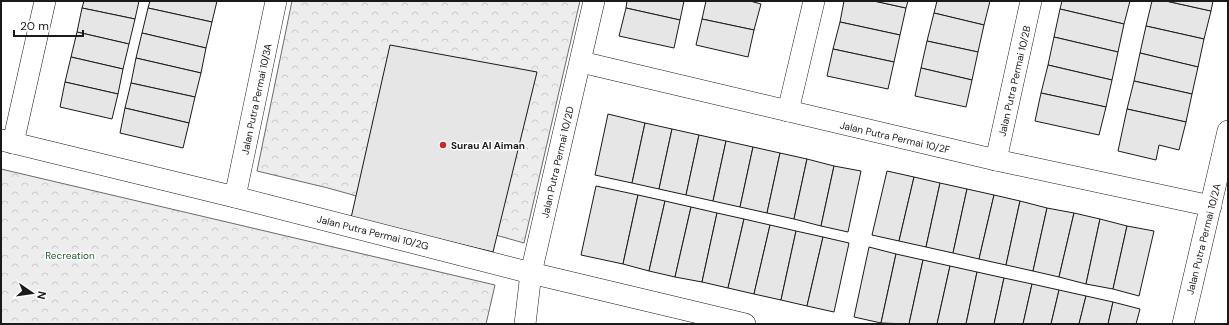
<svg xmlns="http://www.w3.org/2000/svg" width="1229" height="325" viewBox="0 0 1229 325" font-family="'DM Sans',sans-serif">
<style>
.park{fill:url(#park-crowns);stroke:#6a6a6a}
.building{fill:#e6e6e6;stroke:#1a1a1a}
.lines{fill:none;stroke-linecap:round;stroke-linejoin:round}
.minor-casing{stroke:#1a1a1a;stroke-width:22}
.minor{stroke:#fff;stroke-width:21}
.poi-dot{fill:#c62828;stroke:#fff;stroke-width:1.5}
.labels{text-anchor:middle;stroke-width:3;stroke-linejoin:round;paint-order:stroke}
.street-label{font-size:10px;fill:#1a1a1a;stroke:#fff}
.poi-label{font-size:10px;font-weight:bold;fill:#1a1a1a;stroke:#fff;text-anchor:start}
.park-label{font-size:10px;fill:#2b5a34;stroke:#fff}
</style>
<defs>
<pattern id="park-crowns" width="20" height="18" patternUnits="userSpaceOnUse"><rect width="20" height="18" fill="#ededed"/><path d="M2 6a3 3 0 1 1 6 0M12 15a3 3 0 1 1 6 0" fill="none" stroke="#cbcbcb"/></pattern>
</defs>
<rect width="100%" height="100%" fill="#fff"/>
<g class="park">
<polygon points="292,1 580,1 524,243 328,188 257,171"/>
<polygon points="1,169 495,285 486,324 1,324"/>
</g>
<g class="building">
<polygon points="84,1 139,1 135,19 82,8"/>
<polygon points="150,1 217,1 212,22 148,8"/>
<polygon points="627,1 684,1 680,20 626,8"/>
<polygon points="706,1 750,1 761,4 754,30 702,19"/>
<polygon points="844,1 874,1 906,8 900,35 840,22"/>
<polygon points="874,1 908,1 906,8"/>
<polygon points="937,1 990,1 984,25 934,13"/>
<polygon points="1062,1 1130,1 1124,24 1060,9"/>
<polygon points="1152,1 1166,1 1211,11 1204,39 1146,26"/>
<polygon points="1166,1 1213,1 1211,11"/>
<polygon points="82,8 135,19 129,44 77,32"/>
<polygon points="148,8 212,22 206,48 142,33"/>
<polygon points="626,8 680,20 674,48 619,36"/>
<polygon points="1060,9 1124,24 1118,52 1054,37"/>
<polygon points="934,13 984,25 978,52 927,41"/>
<polygon points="702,19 754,30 748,57 696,45"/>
<polygon points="840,22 900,35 894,62 833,49"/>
<polygon points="1146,26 1204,39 1198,67 1140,53"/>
<polygon points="77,32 129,44 123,69 71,57"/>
<polygon points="142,33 206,48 201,73 136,58"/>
<polygon points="1054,37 1118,52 1112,80 1048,65"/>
<polygon points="927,41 978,52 972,80 921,68"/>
<polygon points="390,45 537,72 493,252 351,218"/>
<polygon points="833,49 894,62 888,89 827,76"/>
<polygon points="1140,53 1198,67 1192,94 1134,81"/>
<polygon points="71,57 123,69 118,94 65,82"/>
<polygon points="136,58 201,73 195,97 131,83"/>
<polygon points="1048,65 1112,80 1106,107 1041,93"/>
<polygon points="921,68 972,80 966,107 915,96"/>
<polygon points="1134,81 1192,94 1186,122 1127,109"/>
<polygon points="65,82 118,94 112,119 60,107"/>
<polygon points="131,83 195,97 189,123 125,108"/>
<polygon points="1041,93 1106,107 1099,135 1035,121"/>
<polygon points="125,108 189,123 183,148 120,133"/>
<polygon points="1127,109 1186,122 1179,150 1159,145 1156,160 1118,151"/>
<polygon points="608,114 645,123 632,183 595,175"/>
<polygon points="645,123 672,129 659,189 632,183"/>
<polygon points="672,129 699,135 686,195 659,189"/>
<polygon points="699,135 726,141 713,201 686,195"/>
<polygon points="726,141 753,147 740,207 713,201"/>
<polygon points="753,147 780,153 767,213 740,207"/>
<polygon points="780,153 807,159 794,219 767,213"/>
<polygon points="807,159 834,166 821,226 794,219"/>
<polygon points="834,166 861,171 848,232 821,226"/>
<polygon points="887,171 914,177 899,241 872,235"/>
<polygon points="914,177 940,183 926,247 899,241"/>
<polygon points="940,183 967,189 953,253 926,247"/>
<polygon points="596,186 638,195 623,264 581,255"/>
<polygon points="967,189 994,195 979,259 953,253"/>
<polygon points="638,195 665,201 649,271 623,264"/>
<polygon points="994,195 1020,201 1006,265 979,259"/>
<polygon points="665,201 691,207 675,277 649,271"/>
<polygon points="1020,201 1047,208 1033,271 1006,265"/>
<polygon points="691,207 717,213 702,282 675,277"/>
<polygon points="1047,208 1074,213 1059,277 1033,271"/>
<polygon points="717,213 744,219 728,288 702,282"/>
<polygon points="1074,213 1100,219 1086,284 1059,277"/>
<polygon points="744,219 770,225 754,294 728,288"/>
<polygon points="1100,219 1127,226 1113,289 1086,284"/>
<polygon points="770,225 796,231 781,300 754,294"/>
<polygon points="1127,226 1154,231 1139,296 1113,289"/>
<polygon points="796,231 823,237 807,306 781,300"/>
<polygon points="823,237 849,243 834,312 807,306"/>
<polygon points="869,247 896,254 881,323 854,317"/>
<polygon points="896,254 923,260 909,324 881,323"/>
<polygon points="923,260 950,266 937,324 909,324"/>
<polygon points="950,266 977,272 966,324 937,324"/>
<polygon points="977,272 1004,278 994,324 966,324"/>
<polygon points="1004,278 1032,284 1023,324 994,324"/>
<polygon points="1032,284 1059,290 1051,324 1023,324"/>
<polygon points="1059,290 1086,296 1079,324 1051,324"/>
<polygon points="1086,296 1113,302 1108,324 1079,324"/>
<polygon points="1113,302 1140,309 1136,324 1108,324"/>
</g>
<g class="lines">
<g class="minor-casing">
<g id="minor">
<polyline points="581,62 996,160 1211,206"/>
<polyline points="788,111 814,1"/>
<polyline points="1,140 235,197 531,273 745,324"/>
<polyline points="13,143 45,1"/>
<polyline points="996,160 1031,1"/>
<polyline points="235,197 276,1"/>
<polyline points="525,324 531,273 594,1"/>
<polyline points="1183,324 1228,131"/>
</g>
</g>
<use href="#minor" class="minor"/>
</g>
<circle class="poi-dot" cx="443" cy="145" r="4"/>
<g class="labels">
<g class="street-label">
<text transform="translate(1014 81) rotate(-77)" y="4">Jalan Putra Permai 10/2B</text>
<text transform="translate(256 99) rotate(-78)" y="4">Jalan Putra Permai 10/3A</text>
<text transform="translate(895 137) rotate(13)" y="4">Jalan Putra Permai 10/2F</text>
<text transform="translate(557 162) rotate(-77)" y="4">Jalan Putra Permai 10/2D</text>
<text transform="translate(373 232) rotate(14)" y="4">Jalan Putra Permai 10/2G</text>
<text transform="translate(1203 239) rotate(-76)" y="4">Jalan Putra Permai 10/2A</text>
</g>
<g class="poi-label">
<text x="451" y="149">Surau Al Aiman</text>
</g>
<g class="park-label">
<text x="70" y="259">Recreation</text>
</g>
</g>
<rect width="1229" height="325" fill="none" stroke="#1a1a1a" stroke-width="4"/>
<g transform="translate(32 293) rotate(103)" stroke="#ffffff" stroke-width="3" paint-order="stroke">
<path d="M0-3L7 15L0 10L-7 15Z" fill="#1a1a1a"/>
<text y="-6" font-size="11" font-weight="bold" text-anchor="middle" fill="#1a1a1a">N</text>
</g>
<path d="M14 30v6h69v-6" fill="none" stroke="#1a1a1a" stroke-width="2"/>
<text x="20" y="30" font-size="12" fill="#1a1a1a" stroke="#ffffff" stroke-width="3" paint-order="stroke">20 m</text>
</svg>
